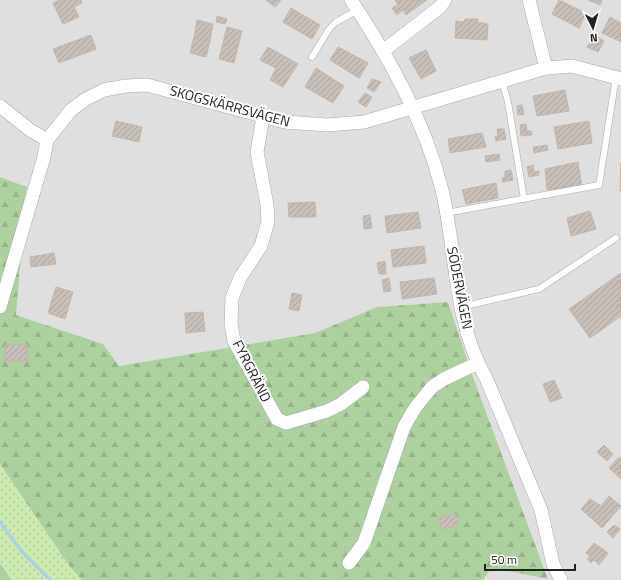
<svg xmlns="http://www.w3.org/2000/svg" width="621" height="580" viewBox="0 0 621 580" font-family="'Titillium Web',sans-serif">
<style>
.residential{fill:#e0dfdf}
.grass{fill:url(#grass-dots)}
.forest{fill:url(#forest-firs)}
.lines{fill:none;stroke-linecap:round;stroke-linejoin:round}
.stream{stroke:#aad3df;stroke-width:3.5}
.building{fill:url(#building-hatch);stroke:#c4b6ab}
.service-casing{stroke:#a9a9a9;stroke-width:7}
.minor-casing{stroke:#a9a9a9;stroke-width:14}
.service{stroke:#fff;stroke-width:6}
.minor{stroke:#fff;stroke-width:13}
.labels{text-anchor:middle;stroke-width:4;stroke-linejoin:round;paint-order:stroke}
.street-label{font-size:14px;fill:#222;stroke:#fff}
</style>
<defs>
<pattern id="grass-dots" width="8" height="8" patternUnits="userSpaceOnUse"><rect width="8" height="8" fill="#cdebb0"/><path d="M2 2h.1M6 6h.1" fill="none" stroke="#b0c997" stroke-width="1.8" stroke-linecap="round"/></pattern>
<pattern id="forest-firs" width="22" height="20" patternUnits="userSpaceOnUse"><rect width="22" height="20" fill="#add19e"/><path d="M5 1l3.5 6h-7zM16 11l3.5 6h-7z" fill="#95b388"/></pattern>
<pattern id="building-hatch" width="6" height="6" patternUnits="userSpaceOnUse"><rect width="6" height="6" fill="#c7bfb8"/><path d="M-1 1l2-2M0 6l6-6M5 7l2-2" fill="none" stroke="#aba49e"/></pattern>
</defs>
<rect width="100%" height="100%" fill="#f2efe9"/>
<polygon class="residential" points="0,0 621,0 621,580 483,580 490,570 503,570 548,578 473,377 448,302 377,307 315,333 119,366 103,344 16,315 27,187 0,177"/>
<polygon class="grass" points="0,464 70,567 82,580 12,580 0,563"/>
<g class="forest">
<polygon points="0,177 27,187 16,315 103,344 119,366 315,333 377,307 448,302 473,377 548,579 503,570 490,570 483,580 82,580 70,567 0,464"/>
<polygon points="0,563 12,580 0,580"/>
</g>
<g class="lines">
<polyline class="stream" points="0,522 22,552 50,580"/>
</g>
<g class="building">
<polygon points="60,0 81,0 82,3 74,7 79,17 63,24 53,3"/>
<polygon points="266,0 281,0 275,7"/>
<polygon points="395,0 427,0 406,15 403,10 397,15 392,8 398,5"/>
<polygon points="559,0 586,13 579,28 552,14"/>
<polygon points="588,0 602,0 600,5"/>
<polygon points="291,8 320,25 312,39 283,22"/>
<polygon points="217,16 227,19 225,24 216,22"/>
<polygon points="610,17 621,23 621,42 602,33"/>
<polygon points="465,19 478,19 477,22 488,24 487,40 455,38 456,21 464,22"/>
<polygon points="197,20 213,24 210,41 194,37"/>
<polygon points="227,27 242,31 238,47 223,43"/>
<polygon points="91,35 96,49 59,63 53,49"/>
<polygon points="594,35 604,41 598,52 587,47"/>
<polygon points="194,37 210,41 206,57 190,53"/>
<polygon points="223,43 238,47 234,63 219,59"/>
<polygon points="268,47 298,64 283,87 270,80 276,68 260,60"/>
<polygon points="338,47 368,63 359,78 330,60"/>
<polygon points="426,50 436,71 421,79 409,58"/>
<polygon points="316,68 344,86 333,103 305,87"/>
<polygon points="372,79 381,82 374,92 367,88"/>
<polygon points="565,90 569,111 537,116 533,96"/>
<polygon points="365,93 372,97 366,107 358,102"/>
<polygon points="522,105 524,114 518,115 517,106"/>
<polygon points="116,121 142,127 139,142 112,136"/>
<polygon points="589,121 592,143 558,149 554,127"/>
<polygon points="526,124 527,131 531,131 532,135 521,136 520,125"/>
<polygon points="497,129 504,129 506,139 496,141 495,137 498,136"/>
<polygon points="482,133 486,147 450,153 448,139"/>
<polygon points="547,145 548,150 534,153 533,147"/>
<polygon points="499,154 500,160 486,162 485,156"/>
<polygon points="578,162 582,187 547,190 545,169"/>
<polygon points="621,162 621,191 620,191"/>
<polygon points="533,165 534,172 539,171 539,175 529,177 527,167"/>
<polygon points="511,170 513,180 503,182 502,178 505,177 505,171"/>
<polygon points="496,183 498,198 466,204 462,190"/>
<polygon points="315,202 316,217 289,217 288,203"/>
<polygon points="590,211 596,229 571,236 567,218"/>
<polygon points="418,212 421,228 387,233 385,216"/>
<polygon points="370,215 372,228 364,229 363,216"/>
<polygon points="424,246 426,263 393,267 391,250"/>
<polygon points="54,253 56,264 31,267 30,257"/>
<polygon points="385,261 386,274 379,274 377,263"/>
<polygon points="621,273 621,316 590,338 569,309"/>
<polygon points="389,278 391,291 384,292 382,280"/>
<polygon points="434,278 437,294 402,299 400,282"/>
<polygon points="56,287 73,292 65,319 48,313"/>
<polygon points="292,293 302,295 299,311 289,309"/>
<polygon points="203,312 205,331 186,333 185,313"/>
<polygon points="27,344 28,361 5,361 5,345"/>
<polygon points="554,380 562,398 550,402 543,384"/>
<polygon points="604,445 613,454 607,461 597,452"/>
<polygon points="619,457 621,459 621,479 609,468"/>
<polygon points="609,496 621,506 602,528 581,509 590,499 601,506"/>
<polygon points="457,514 458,526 441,529 439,517"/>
<polygon points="614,525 620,529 613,538 607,532"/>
<polygon points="594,543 608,553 599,565 594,560 591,563 587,559 590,556 586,553"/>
</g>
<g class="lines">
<g class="service-casing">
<g id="service">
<polyline points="312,57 329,29 336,22 358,10"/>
<polyline points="502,81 508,102 524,199"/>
<polyline points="446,213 599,185 616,77"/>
<polyline points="461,307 539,289 616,238"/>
</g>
</g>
<g class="minor-casing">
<g id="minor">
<path d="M351,0C390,59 425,122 442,190C457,252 453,321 486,378L541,510L553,564L561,580"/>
<polyline points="529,0 546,68"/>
<polyline points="383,51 440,7 445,0"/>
<polyline points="0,106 30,130 47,140"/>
<polyline points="263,117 257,152 267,205 268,221 261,246 240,278 232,298 231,324 234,341 277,419 286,423 327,411 341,404 363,387"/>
<polyline points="0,307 44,157 47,140 71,110 86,99 104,90 126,86 147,85 285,122 327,125 364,122 546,68 572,66 621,79"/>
<polyline points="349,563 364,543 404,427 415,408 432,387 444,379 478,363"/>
</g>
</g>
<use href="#service" class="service"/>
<use href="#minor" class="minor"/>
</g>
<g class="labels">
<g class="street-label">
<text transform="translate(230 106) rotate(15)" y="5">SKOGSKÄRRSVÄGEN</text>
<text transform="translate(460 288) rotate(79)" y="5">SÖDERVÄGEN</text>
<text transform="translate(252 371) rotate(63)" y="5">FYRGRÄND</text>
</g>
</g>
<g transform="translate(593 28) rotate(175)" stroke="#ffffff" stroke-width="3" paint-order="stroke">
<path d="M0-3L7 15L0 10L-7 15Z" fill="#222222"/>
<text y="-6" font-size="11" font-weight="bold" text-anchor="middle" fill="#222222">N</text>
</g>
<path d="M485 564v6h90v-6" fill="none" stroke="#222222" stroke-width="2"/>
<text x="491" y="564" font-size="12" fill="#222222" stroke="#ffffff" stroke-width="3" paint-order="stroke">50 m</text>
</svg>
